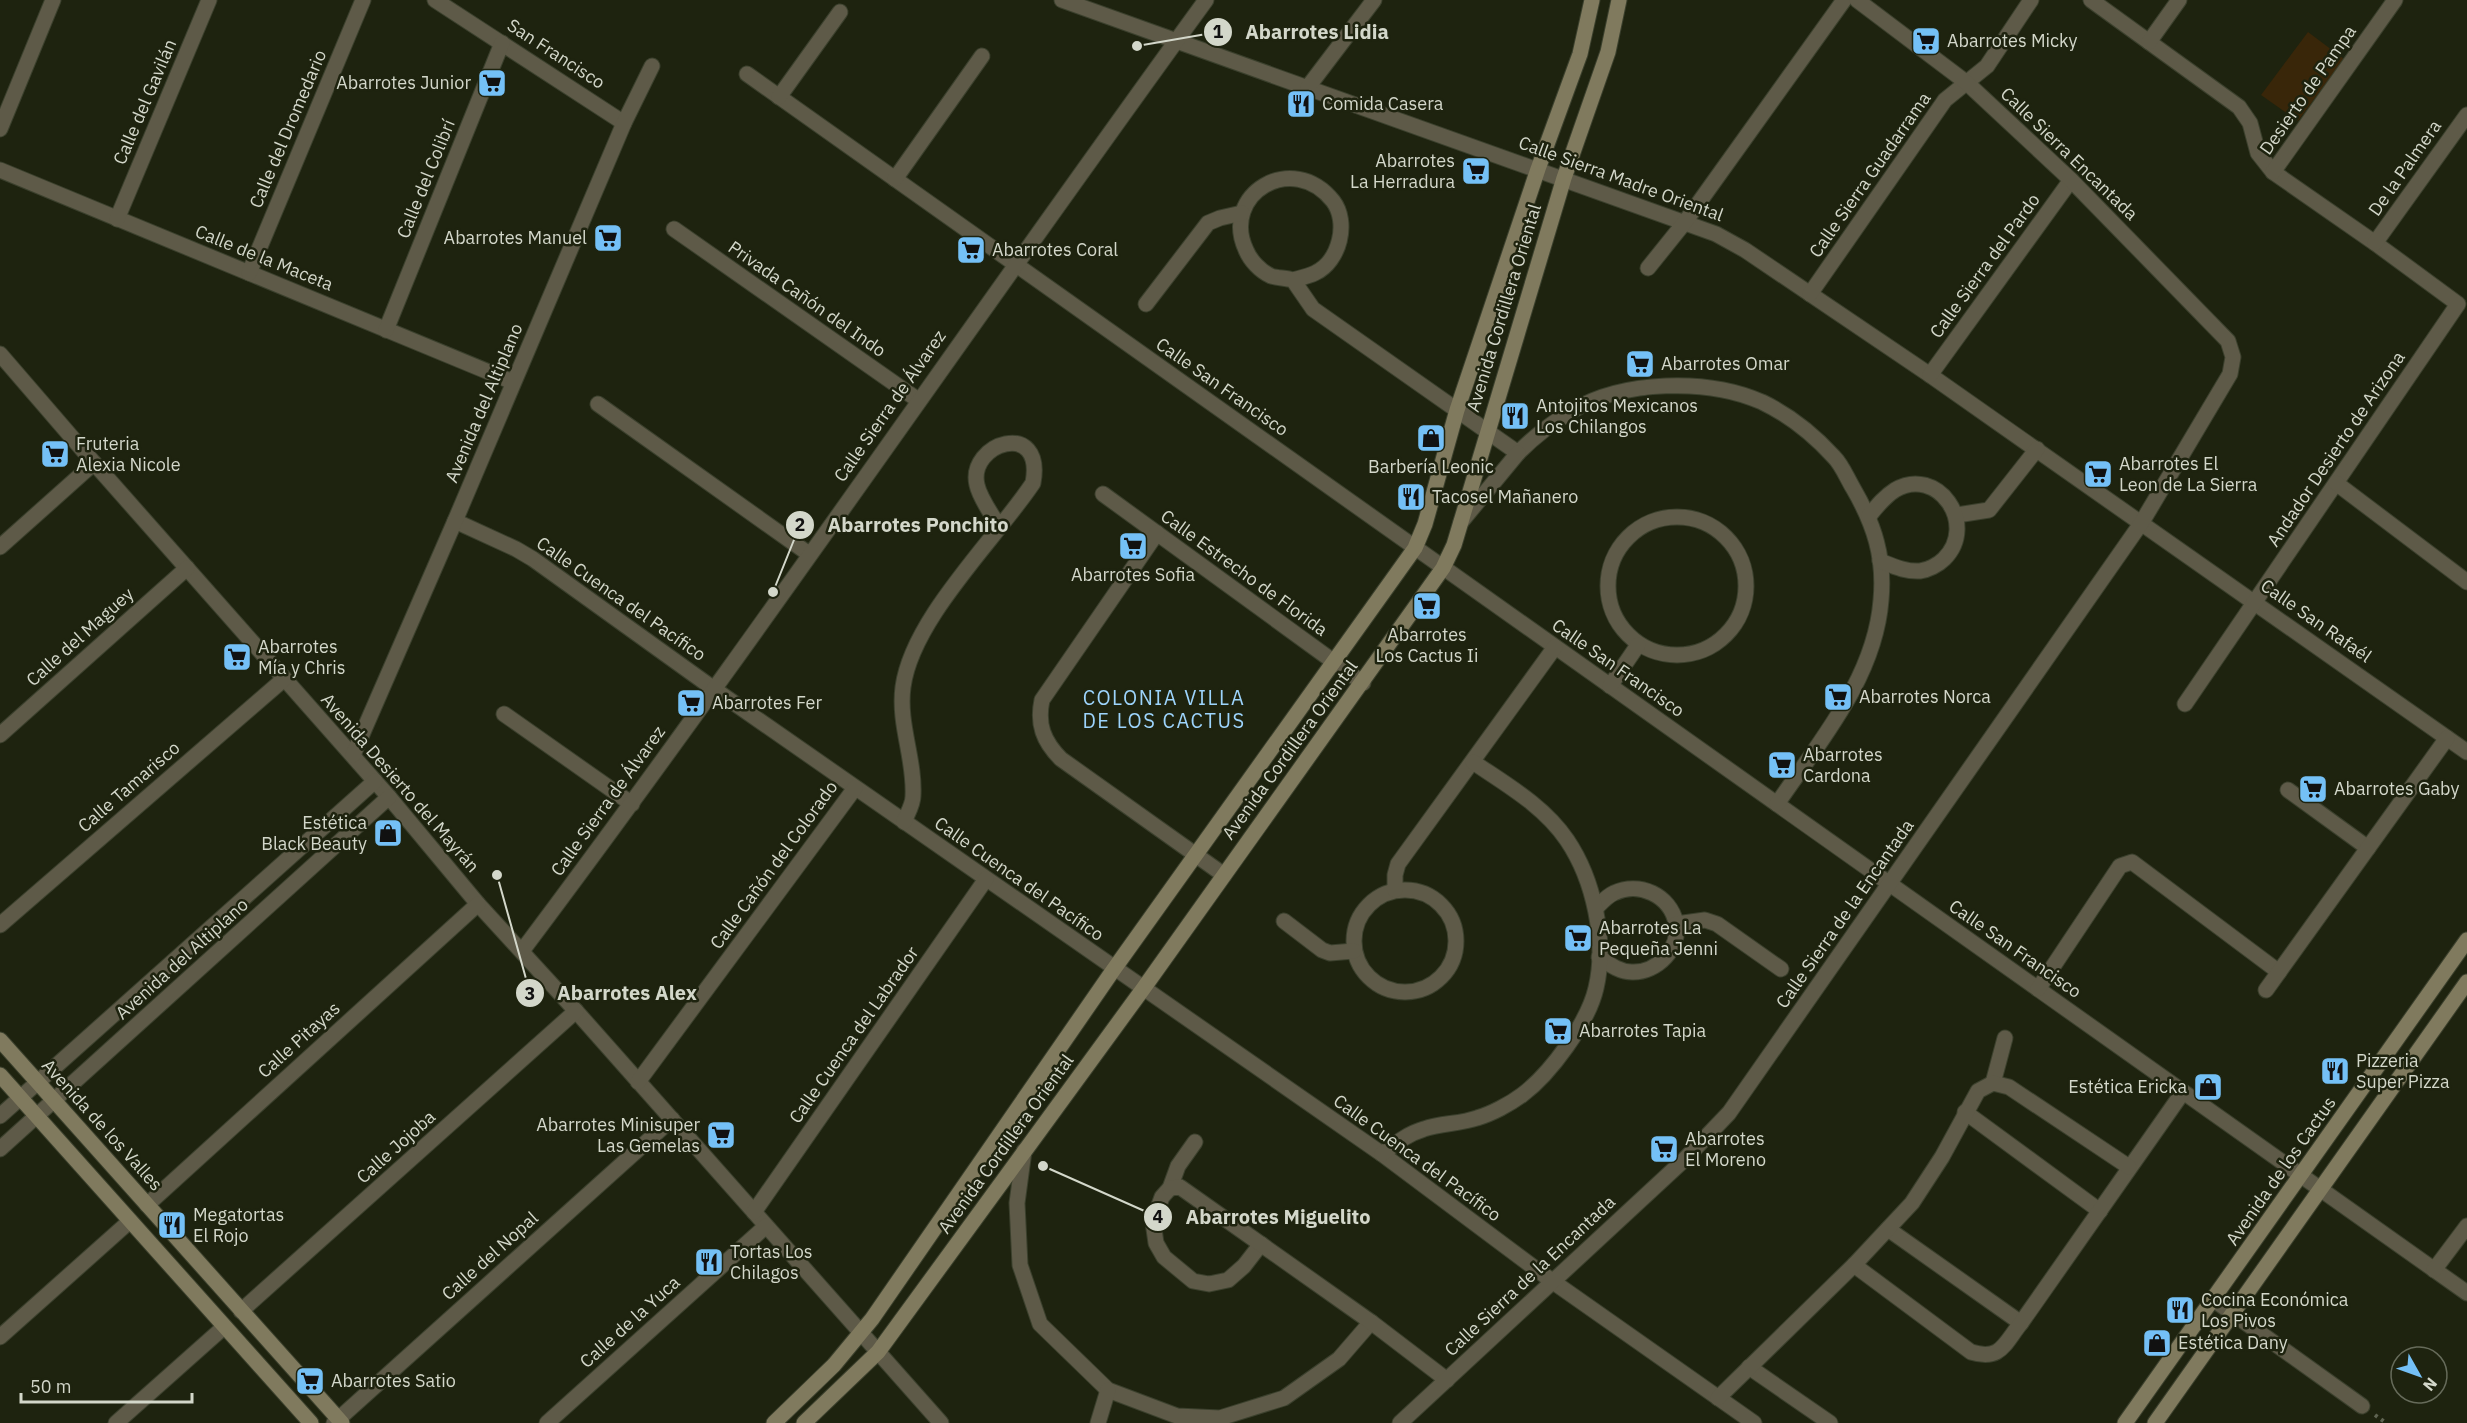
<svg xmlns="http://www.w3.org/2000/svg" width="2467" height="1423" viewBox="0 0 2467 1423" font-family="'IBM Plex Sans',sans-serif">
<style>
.green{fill:#392609}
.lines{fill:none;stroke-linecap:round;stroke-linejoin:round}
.street-casing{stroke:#3b402d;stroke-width:17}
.secondary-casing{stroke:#3b402d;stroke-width:17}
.path{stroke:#5e6351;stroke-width:4;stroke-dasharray:3 4.5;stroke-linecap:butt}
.street{stroke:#5e5a48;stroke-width:15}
.secondary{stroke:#807a5e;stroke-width:15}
.labels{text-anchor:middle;stroke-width:5;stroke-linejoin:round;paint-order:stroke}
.poi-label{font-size:18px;fill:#d3d7ca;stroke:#1e230f;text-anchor:start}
.street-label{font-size:18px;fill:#d3d7ca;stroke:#1e230f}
.neighbourhood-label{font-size:20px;letter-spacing:1.5px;fill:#9dd4fc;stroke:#1e230f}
.leader{fill:none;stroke:#d3d7ca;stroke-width:2}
.callout-dot{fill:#d3d7ca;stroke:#1e230f;stroke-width:2}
.mark-label{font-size:18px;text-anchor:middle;font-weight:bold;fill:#111}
.callout-label{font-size:20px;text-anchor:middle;font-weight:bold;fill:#d3d7ca;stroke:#1e230f;stroke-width:5;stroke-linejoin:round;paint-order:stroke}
</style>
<rect width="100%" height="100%" fill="#1e230f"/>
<polygon class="green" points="2308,32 2344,59 2298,121 2261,95"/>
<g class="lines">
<g class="street-casing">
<g id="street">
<polyline points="435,0 624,123"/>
<polyline points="1062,0 1716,234 1745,250 1930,375 2467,752"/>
<polyline points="2091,0 2239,107 2250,123 2258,153 2273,172 2375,243 2458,304 2185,704"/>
<polyline points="2149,42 2179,0"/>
<polyline points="747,74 2467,1293"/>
<polyline points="1308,87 1374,0"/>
<polyline points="779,97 840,12"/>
<polyline points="0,129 53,0"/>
<polyline points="0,170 513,382"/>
<polyline points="2273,172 2395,0"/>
<polyline points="895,179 982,56"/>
<polyline points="117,219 209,0"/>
<polyline points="674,229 918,400"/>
<polyline points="2375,243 2467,115"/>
<polyline points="1648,268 1685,222 1844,0"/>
<polyline points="249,273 363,0"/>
<path d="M1293,280C1300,278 1309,276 1315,273C1340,261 1349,222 1333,201C1293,150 1220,194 1246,250C1250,260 1260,271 1271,276C1277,278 1286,278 1293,280L1313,309L1518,453C1534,437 1553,422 1572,411C1623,380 1708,378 1762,402C1789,415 1814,435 1834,457C1842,465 1847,478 1853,488C1874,524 1885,557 1881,600C1875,678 1819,742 1777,804"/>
<polyline points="1810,294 1945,100 1987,66 2031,0"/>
<polyline points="1146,304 1208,223 1220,218 1242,213"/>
<polyline points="386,330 502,43"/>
<polyline points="0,354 94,463 389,797 478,904 576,1011 941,1423"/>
<polyline points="1930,375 2071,180"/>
<polyline points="598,404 809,554"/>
<polyline points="2336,483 2467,582"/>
<polyline points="1103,494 1363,683"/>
<polyline points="1957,515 1989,510 2037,449"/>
<path d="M1869,516C1877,506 1884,497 1895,490C1937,465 1979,524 1944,559C1938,565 1928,570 1920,571C1906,572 1893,566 1880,561"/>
<circle cx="1677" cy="586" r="69"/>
<polyline points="455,521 516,549 533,559 714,689 1382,1154 1552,1281 1754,1423"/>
<polyline points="1461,522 1518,453"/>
<path d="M1157,533L1042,700C1037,724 1043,741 1061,759L1224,875"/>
<polyline points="0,547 94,463"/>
<polyline points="1610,686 1638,645"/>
<polyline points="504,714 632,804"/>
<polyline points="0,735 187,568"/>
<polyline points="353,755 455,521 624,123 652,66"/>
<polyline points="2288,790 2368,848"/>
<path d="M904,822C907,814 913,805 913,796C915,759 898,724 903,687C912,619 995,540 1033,483C1045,418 967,443 977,485C980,499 992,514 999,527"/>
<circle cx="1405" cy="941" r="51"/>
<polyline points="1395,890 1395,875 1398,864 1555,647"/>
<path d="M1596,908C1601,903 1607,896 1614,893C1639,881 1670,895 1676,923C1681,948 1657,973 1632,972C1619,972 1609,964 1599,957"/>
<polyline points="1284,921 1322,950 1330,953 1354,951"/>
<polyline points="1676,924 1705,920 1717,924 1781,969"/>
<polyline points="0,925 284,679"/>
<path d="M522,951C756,639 976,316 1206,0"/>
<polyline points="2038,989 2120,866 2132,862 2279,972"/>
<polyline points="2266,990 2447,738"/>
<polyline points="638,1082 855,788"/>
<polyline points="1993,1083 2005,1038"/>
<polyline points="1965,1112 2100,1211"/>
<polyline points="0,1116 375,781"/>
<polyline points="1195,1142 1178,1166 1170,1188 1162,1197 1153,1222 1156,1243 1164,1257 1193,1281 1209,1284 1228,1280 1244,1266 1261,1244"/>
<polyline points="0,1149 389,797"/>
<polyline points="1024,1151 1017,1203 1020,1265 1040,1324 1108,1390 1177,1416 1220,1418 1284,1398 1339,1359 1371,1322"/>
<path d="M1382,1154C1395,1144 1407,1134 1424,1129C1441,1123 1460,1124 1477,1118C1491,1114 1510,1104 1522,1095C1550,1074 1588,1023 1596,988C1607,941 1594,880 1567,840C1544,806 1507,785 1473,762"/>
<polyline points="1170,1188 1180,1187 1371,1322 1447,1380"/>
<polyline points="147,1205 478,904"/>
<polyline points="754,1212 986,879"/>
<polyline points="1888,1229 2021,1323"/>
<path d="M1854,1265L1971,1352C2001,1361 2004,1344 2021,1323L2183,1092"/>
<polyline points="2434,1270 2467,1226"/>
<polyline points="2214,1300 2362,1406"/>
<polyline points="241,1311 576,1011"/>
<polyline points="0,1337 130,1221"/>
<polyline points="1749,1367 1830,1423"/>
<polyline points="1718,1398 1854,1265 1912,1203 1942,1157 1978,1091 1993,1083 2009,1087 2129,1167"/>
<polyline points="116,1423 224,1327"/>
<polyline points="334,1423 672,1119"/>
<polyline points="547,1423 766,1226"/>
<polyline points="1098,1423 1108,1390"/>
<polyline points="1400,1423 1685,1159 1729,1113 2142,522 2230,374 2233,357 2228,341 2071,180 1967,83 1857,0"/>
</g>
</g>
<g class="secondary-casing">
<g id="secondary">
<polyline points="0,1040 342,1423"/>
<polyline points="0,1075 311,1423"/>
<polyline points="774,1423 834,1365 872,1319 1114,969 1415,548 1425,524 1457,410 1538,169 1580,54 1592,0"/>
<polyline points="804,1423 878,1352 1143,989 1443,568 1454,545 1564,178 1608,52 1619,0"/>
<polyline points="2125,1423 2467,940"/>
<polyline points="2155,1423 2467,982"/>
</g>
</g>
<polyline class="path" points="2375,1415 2386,1423"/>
<use href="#street" class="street"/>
<use href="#secondary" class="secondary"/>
</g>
<defs>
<g id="supermarket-square" transform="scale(1.5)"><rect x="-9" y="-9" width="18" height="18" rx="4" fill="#74c0f6" stroke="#1e230f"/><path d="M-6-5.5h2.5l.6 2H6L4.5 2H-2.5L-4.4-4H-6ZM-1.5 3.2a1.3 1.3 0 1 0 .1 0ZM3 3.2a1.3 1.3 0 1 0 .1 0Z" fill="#111"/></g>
<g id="restaurant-square" transform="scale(1.5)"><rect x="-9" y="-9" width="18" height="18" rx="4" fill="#74c0f6" stroke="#1e230f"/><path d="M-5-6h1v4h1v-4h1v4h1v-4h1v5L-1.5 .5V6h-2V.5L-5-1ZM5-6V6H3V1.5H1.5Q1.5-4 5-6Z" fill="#111"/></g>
<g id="shop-square" transform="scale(1.5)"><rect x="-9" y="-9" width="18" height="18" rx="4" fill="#74c0f6" stroke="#1e230f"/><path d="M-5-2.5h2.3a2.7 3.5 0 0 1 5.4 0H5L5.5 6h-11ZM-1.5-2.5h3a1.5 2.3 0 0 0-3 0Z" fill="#111"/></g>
</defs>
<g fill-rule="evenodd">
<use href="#supermarket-square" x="1926" y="41"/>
<use href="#supermarket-square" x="492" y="83"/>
<use href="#restaurant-square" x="1301" y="104"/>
<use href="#supermarket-square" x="1476" y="171"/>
<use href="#supermarket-square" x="608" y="238"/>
<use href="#supermarket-square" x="971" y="250"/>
<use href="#supermarket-square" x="1640" y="364"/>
<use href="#restaurant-square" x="1515" y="416"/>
<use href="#shop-square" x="1431" y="438"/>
<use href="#supermarket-square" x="55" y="454"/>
<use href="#supermarket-square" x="2098" y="474"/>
<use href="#restaurant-square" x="1411" y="497"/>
<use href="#supermarket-square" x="1133" y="546"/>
<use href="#supermarket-square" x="1427" y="606"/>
<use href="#supermarket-square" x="237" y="657"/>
<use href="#supermarket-square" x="1838" y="697"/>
<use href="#supermarket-square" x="691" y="703"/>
<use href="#supermarket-square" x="1782" y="765"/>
<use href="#supermarket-square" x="2313" y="789"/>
<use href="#shop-square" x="388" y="833"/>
<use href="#supermarket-square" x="1578" y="938"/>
<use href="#supermarket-square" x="1558" y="1031"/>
<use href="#restaurant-square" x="2335" y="1071"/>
<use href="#shop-square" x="2208" y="1087"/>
<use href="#supermarket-square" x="721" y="1135"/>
<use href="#supermarket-square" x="1664" y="1149"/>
<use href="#restaurant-square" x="172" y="1225"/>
<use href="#restaurant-square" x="709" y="1262"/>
<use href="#restaurant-square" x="2180" y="1310"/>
<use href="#shop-square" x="2157" y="1343"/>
<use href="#supermarket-square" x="310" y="1381"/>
</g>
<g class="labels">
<g class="poi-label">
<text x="1947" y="47">Abarrotes Micky</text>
<text x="471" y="89" text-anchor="end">Abarrotes Junior</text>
<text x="1322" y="110">Comida Casera</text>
<text x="1455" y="167" text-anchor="end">Abarrotes<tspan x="1455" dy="21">La Herradura</tspan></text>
<text x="587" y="244" text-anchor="end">Abarrotes Manuel</text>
<text x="992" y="256">Abarrotes Coral</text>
<text x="1661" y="370">Abarrotes Omar</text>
<text x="1536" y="412">Antojitos Mexicanos<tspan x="1536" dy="21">Los Chilangos</tspan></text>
<text x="76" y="450">Fruteria<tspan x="76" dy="21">Alexia Nicole</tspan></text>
<text x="2119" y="470">Abarrotes El<tspan x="2119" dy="21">Leon de La Sierra</tspan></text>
<text x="1431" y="473" text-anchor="middle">Barbería Leonic</text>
<text x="1432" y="503">Tacosel Mañanero</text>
<text x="1133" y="581" text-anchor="middle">Abarrotes Sofia</text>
<text x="1427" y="641" text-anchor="middle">Abarrotes<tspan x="1427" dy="21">Los Cactus Ii</tspan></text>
<text x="258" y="653">Abarrotes<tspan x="258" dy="21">Mía y Chris</tspan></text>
<text x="1859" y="703">Abarrotes Norca</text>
<text x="712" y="709">Abarrotes Fer</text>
<text x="1803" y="761">Abarrotes<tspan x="1803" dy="21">Cardona</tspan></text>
<text x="2334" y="795">Abarrotes Gaby</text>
<text x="367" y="829" text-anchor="end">Estética<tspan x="367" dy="21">Black Beauty</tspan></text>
<text x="1599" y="934">Abarrotes La<tspan x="1599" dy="21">Pequeña Jenni</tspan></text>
<text x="1579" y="1037">Abarrotes Tapia</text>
<text x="2356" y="1067">Pizzeria<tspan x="2356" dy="21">Super Pizza</tspan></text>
<text x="2187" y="1093" text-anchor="end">Estética Ericka</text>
<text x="700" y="1131" text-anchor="end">Abarrotes Minisuper<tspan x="700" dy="21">Las Gemelas</tspan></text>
<text x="1685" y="1145">Abarrotes<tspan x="1685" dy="21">El Moreno</tspan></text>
<text x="193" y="1221">Megatortas<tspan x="193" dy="21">El Rojo</tspan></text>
<text x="730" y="1258">Tortas Los<tspan x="730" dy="21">Chilagos</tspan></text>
<text x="2201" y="1306">Cocina Económica<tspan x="2201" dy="21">Los Pivos</tspan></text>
<text x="2178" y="1349">Estética Dany</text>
<text x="331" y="1387">Abarrotes Satio</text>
</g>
<g class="street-label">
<text transform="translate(556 54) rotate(33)" y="6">San Francisco</text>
<text transform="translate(2308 90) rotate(-55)" y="6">Desierto de Pampa</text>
<text transform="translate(145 102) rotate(-67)" y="6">Calle del Gavilán</text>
<text transform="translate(288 129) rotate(-67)" y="6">Calle del Dromedario</text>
<text transform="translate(2069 154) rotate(44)" y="6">Calle Sierra Encantada</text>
<text transform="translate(2405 168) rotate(-55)" y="6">De la Palmera</text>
<text transform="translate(1870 175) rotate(-55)" y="6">Calle Sierra Guadarrama</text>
<text transform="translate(426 179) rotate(-68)" y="6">Calle del Colibrí</text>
<text transform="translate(1621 179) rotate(20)" y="6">Calle Sierra Madre Oriental</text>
<text transform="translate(264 258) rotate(22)" y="6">Calle de la Maceta</text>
<text transform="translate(1985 266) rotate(-54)" y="6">Calle Sierra del Pardo</text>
<text transform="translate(807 299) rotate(35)" y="6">Privada Cañón del Indo</text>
<text transform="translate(1504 308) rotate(-73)" y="6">Avenida Cordillera Oriental</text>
<text transform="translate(1222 387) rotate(35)" y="6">Calle San Francisco</text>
<text transform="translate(484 403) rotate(-67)" y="6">Avenida del Altiplano</text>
<text transform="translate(890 406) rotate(-55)" y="6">Calle Sierra de Álvarez</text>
<text transform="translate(2336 449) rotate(-56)" y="6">Andador Desierto de Arizona</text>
<text transform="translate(1244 573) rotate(36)" y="6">Calle Estrecho de Florida</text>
<text transform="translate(621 599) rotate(35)" y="6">Calle Cuenca del Pacífico</text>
<text transform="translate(2316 621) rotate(35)" y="6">Calle San Rafaél</text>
<text transform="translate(80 637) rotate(-42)" y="6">Calle del Maguey</text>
<text transform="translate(1618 668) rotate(35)" y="6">Calle San Francisco</text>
<text transform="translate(1290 750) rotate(-54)" y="6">Avenida Cordillera Oriental</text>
<text transform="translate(400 783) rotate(49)" y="6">Avenida Desierto del Mayrán</text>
<text transform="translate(129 787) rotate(-41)" y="6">Calle Tamarisco</text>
<text transform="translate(608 801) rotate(-54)" y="6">Calle Sierra de Álvarez</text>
<text transform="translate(774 865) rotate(-54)" y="6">Calle Cañón del Colorado</text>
<text transform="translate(1019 879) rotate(35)" y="6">Calle Cuenca del Pacífico</text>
<text transform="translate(1845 914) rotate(-55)" y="6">Calle Sierra de la Encantada</text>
<text transform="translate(2015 949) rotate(35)" y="6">Calle San Francisco</text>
<text transform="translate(182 959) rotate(-42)" y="6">Avenida del Altiplano</text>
<text transform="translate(854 1035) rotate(-55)" y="6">Calle Cuenca del Labrador</text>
<text transform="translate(299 1040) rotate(-42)" y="6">Calle Pitayas</text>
<text transform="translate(102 1125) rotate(48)" y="6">Avenida de los Valles</text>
<text transform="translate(1006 1144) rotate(-54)" y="6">Avenida Cordillera Oriental</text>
<text transform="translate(396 1147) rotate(-42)" y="6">Calle Jojoba</text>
<text transform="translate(1417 1158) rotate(36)" y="6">Calle Cuenca del Pacífico</text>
<text transform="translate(2281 1171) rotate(-55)" y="6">Avenida de los Cactus</text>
<text transform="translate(490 1256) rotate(-42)" y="6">Calle del Nopal</text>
<text transform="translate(1530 1276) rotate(-43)" y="6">Calle Sierra de la Encantada</text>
<text transform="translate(630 1322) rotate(-42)" y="6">Calle de la Yuca</text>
</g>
<g class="neighbourhood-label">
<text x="1164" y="705">COLONIA VILLA<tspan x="1164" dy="23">DE LOS CACTUS</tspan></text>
</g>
</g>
<path class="leader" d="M1137 46L1218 32M773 592L800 525M497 875L530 993M1043 1166L1158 1217"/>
<g class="callout-dot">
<circle cx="1137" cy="46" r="6"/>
<circle cx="773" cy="592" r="6"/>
<circle cx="497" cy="875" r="6"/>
<circle cx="1043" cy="1166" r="6"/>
<circle cx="1218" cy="32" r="15"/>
<circle cx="800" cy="525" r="15"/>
<circle cx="530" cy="993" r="15"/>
<circle cx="1158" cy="1217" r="15"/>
</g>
<g class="mark-label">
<text x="1218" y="38">1</text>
<text x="800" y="531">2</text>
<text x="530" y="1000">3</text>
<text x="1158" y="1223">4</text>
</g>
<g class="callout-label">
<text x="1317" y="39">Abarrotes Lidia</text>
<text x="918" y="532">Abarrotes Ponchito</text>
<text x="627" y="1000">Abarrotes Alex</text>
<text x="1278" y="1224">Abarrotes Miguelito</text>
</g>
<g transform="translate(2419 1375) rotate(130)"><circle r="28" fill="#1e230f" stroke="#666b5a" stroke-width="1.5"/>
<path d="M0-4.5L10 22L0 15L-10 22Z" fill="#74c0f6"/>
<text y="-9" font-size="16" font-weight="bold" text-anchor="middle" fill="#d3d7ca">N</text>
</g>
<path d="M21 1393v9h171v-9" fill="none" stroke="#d3d7ca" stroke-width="3"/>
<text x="30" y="1393" font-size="18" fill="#d3d7ca" stroke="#1e230f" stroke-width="4.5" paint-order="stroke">50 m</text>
</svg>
